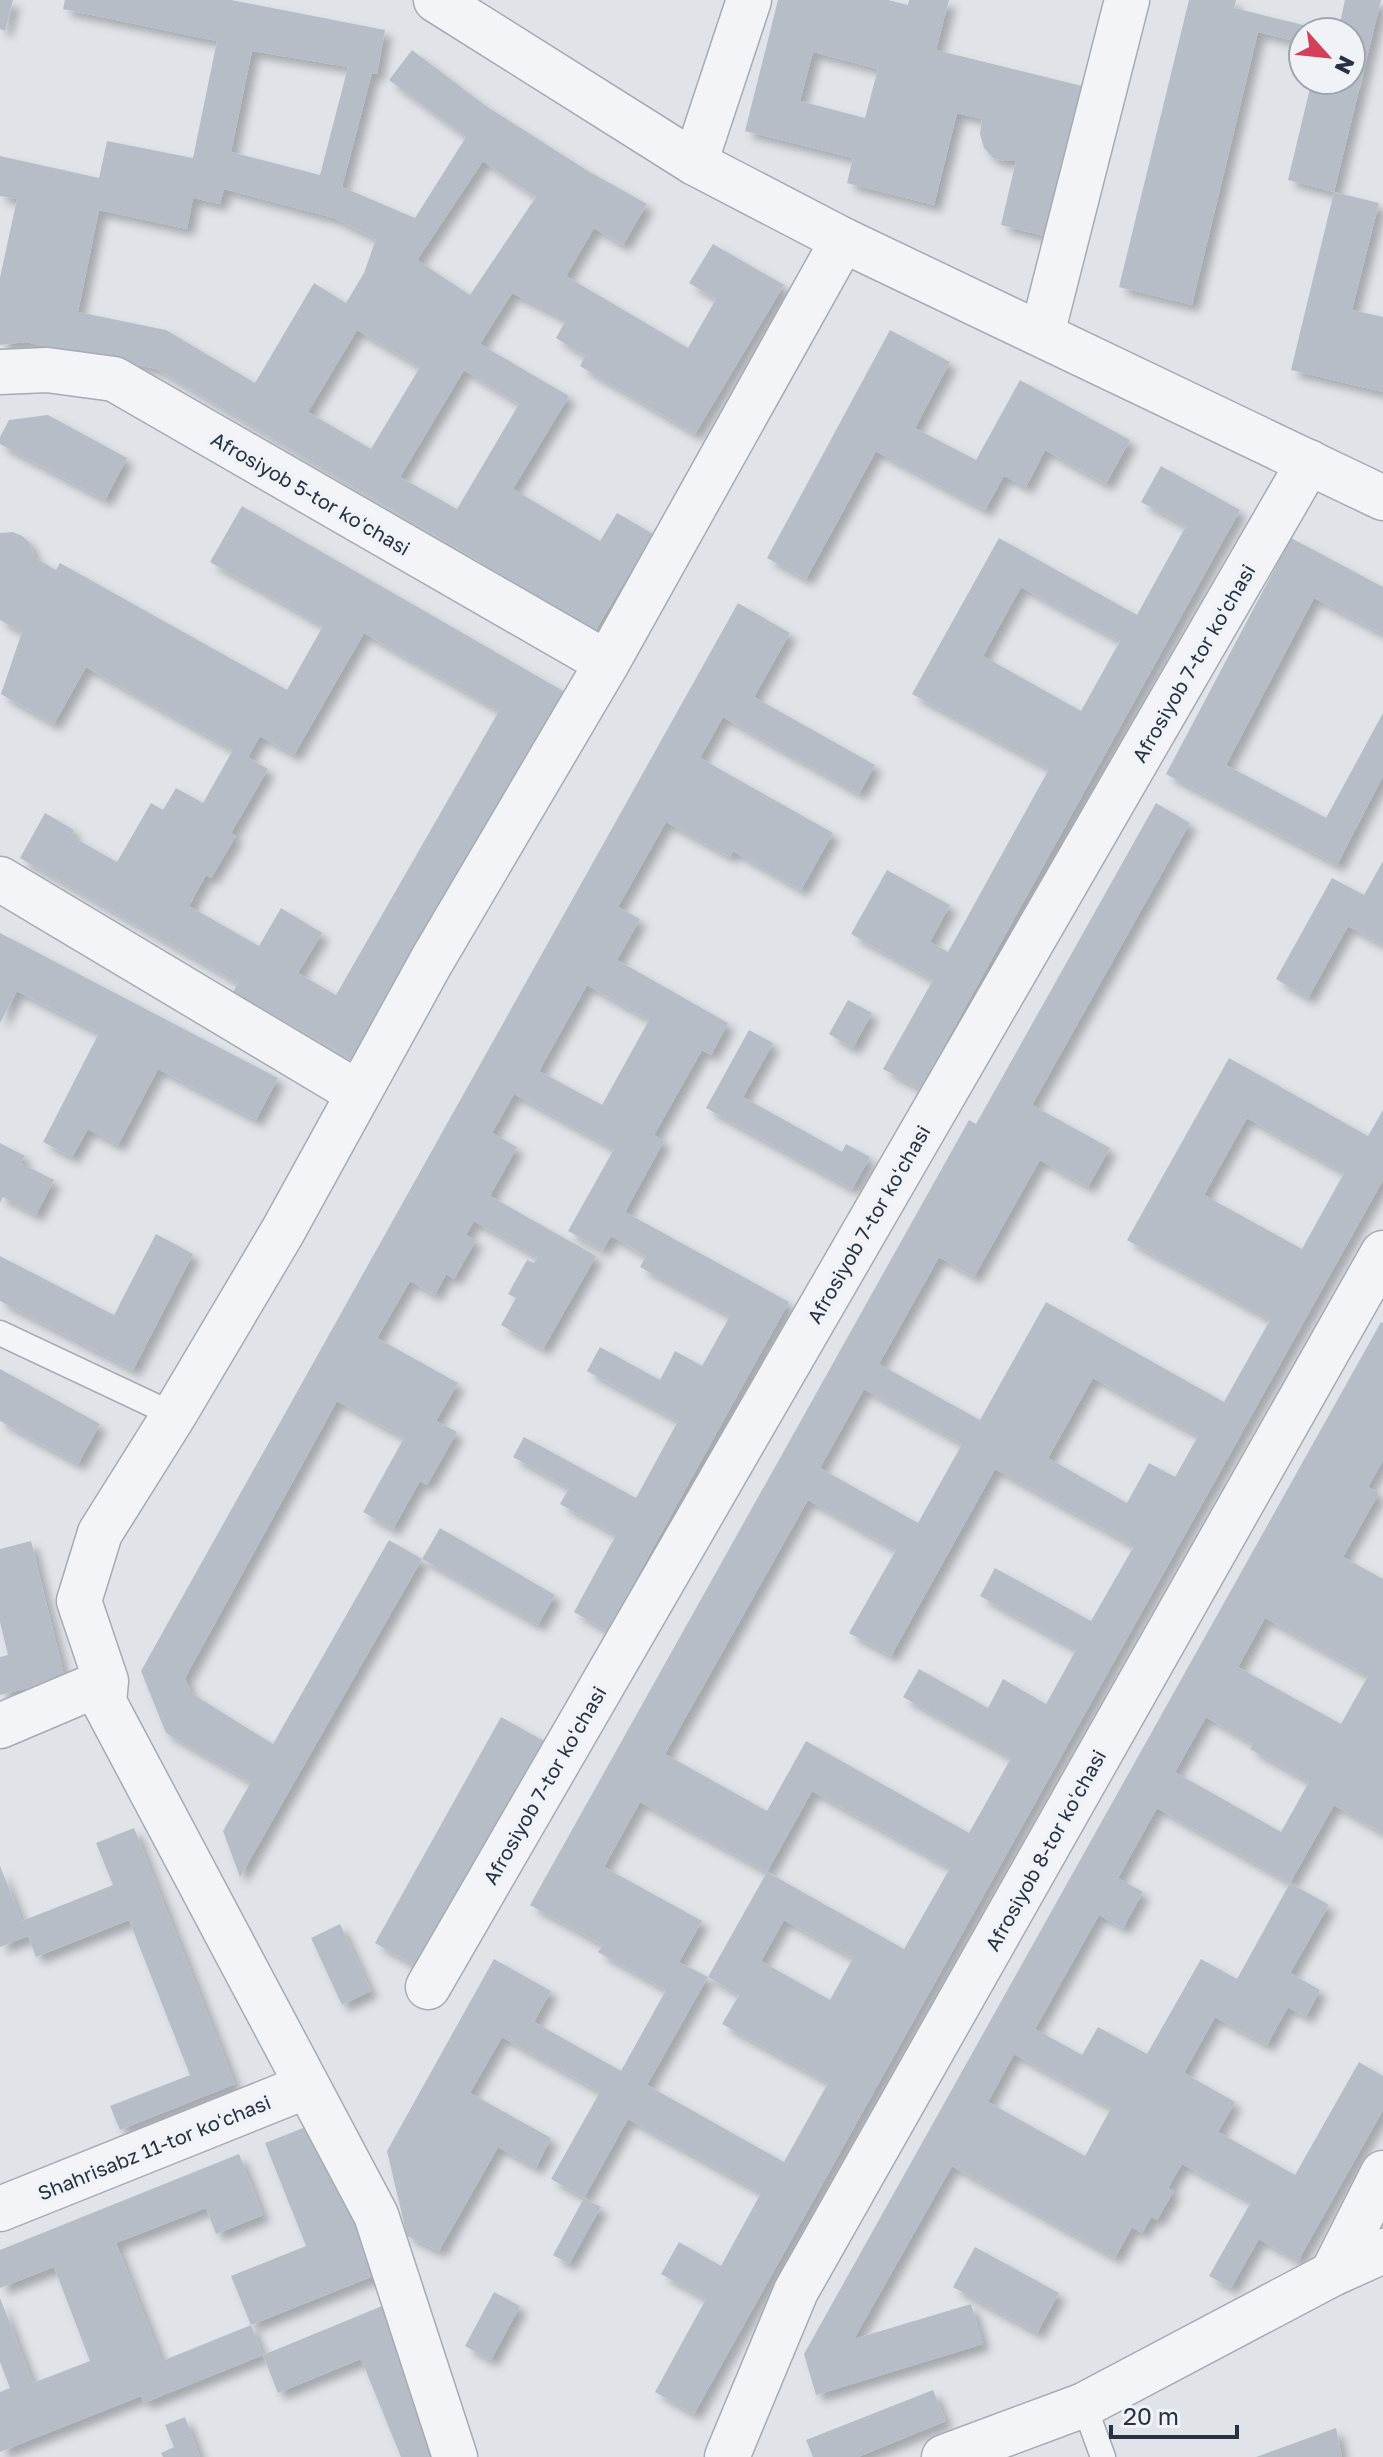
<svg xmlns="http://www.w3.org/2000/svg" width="1383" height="2457" viewBox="0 0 1383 2457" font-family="'Golos Text',sans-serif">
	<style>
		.building { fill: #b7bdc6; fill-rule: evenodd; filter: url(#shadow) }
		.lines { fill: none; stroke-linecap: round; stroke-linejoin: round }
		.service-casing { stroke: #a5abb3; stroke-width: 27 }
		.minor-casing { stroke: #a5abb3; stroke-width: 47 }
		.tertiary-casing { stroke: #a5abb3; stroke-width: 47 }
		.service { stroke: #f3f4f7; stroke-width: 24 }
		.minor { stroke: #f3f4f7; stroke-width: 44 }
		.tertiary { stroke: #f3f4f7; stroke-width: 44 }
		.labels { text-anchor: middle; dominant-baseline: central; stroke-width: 7; stroke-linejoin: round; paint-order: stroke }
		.street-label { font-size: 20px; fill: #283141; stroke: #eff3f7 }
	</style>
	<defs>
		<filter id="shadow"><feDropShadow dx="7" dy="7" stdDeviation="4" flood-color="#0004"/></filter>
	</defs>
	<rect width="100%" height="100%" fill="#e0e4e9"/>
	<path class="building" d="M0,0H13L5,31L0,29Z
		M65,0H231L385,30L377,74L372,73L342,187L415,218L466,137L389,80L412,50L486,106L588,171L647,204L623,245L594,228L566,276L688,348L716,299L689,283L713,244L784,285L695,434L580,366L585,356L556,338L566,320L512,293L480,344L569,396L513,489L600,541L617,513L653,534L595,631L157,369L25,342L0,345V278L17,199L0,196V156L99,178L107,141L193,158L217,41L63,9ZM252,51L348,67L320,175L231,152ZM483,161L536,197L470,295L417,260ZM224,189L334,218L376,239L364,273L346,303L314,283L255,383L166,330L78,312L99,210L187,229L193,198L220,204ZM357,330L420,367L371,449L308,412ZM464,370L519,404L457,509L400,477Z
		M778,0H888L908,5L909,0H949L936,50L1090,88L1052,238L1001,225L1016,161H1005L993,158L984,148L980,134L982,119L957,113L934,205L847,183L853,158L745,131ZM813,52L878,69L865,118L800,101Z
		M1189,0H1236L1234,8L1328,31L1303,32V43L1258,32L1192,305L1119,287Z
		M1345,0H1381L1334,192L1288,180L1312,80H1351V32H1338Z
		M1334,192L1379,203L1352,310L1383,317V392L1291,370Z
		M890,330L950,362L915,428L976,460L1020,380L1130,440L1106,484L1045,450L1026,487L1004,476L985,510L876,451L806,579L767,558Z
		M48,415L127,458L105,500L0,444V437L9,420Z
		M1161,466L1240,510L920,1089L883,1069L933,980L851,934L887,870L950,905L930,942L948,952L1049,769L912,694L999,538L1137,615L1186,526L1141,502ZM1021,587L1120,641L1081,711L983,656Z
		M242,506L565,692L353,1060L233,992L238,983L20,858L45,813L74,830L71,836L117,862L151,803L163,810L176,788L203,803L233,750L86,667L54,724L1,694L22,632L0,620V533L13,532L22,536L29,542L35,558L56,570L60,563L287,690L323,626L210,562ZM364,633L499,711L336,995L298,973L322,933L281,908L259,946L189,906L206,875L211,878L236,836L231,833L268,769L248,757L260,736L294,755Z
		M1291,538L1383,587V634L1314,598L1226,765L1326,818L1383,713V776L1337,865L1166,774Z
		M738,603L790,633L754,697L875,765L859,794L723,717L700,758L833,833L801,890L733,851L730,857L666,822L618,907L640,919L617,960L728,1023L711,1055L702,1050L654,1135L664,1141L625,1212L789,1302L607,1631L574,1612L616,1535L560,1504L569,1488L513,1457L524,1437L636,1498L678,1421L587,1371L600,1347L660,1380L675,1351L702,1366L730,1316L640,1267L646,1256L611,1236L603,1250L568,1231L614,1149L514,1094L492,1133L517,1147L490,1196L596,1256L543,1349L501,1325L516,1298L508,1294L527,1260L534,1263L537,1257L474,1221L466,1235L476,1240L454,1279L446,1274L435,1295L410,1281L377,1338L458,1383L436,1421L457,1432L427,1485L420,1481L393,1529L363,1512L404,1438L337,1401L185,1678L191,1693L273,1744L389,1540L422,1559L440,1528L555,1595L538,1625L422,1559L240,1877L223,1831L251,1782L166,1733L141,1671ZM587,985L649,1020L602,1105L539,1071Z
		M1156,803L1190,823L1032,1105L1110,1148L1088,1187L1040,1160L974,1277L939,1257L879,1364L980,1420L1046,1302L1224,1402L1270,1320L1127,1240L1229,1058L1368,1136L1383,1110V1180L694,2414L655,2392L706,2299L661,2274L679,2242L721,2266L761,2193L628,2119L584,2198L551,2179L600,2092L502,2037L470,2093L551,2138L536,2168L498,2147L439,2251L407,2236L387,2151L494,1959L551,1991L534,2022L621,2071L666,1990L598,1952L603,1945L530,1905L969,1120L976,1124ZM1247,1118L1344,1173L1302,1249L1204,1195ZM1093,1378L1198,1436L1175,1477L1149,1463L1127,1503L1048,1458ZM864,1389L962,1444L918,1523L820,1468ZM995,1469L1134,1546L1091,1621L995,1568L980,1596L1076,1650L1046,1704L1003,1679L988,1708L919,1669L903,1697L1011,1758L969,1833L806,1741L767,1811L665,1754L808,1500L896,1550L849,1633L891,1656ZM812,1791L950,1868L904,1949L767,1872ZM640,1802L767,1872L708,1977L679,1962L702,1921L604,1867ZM784,1920L853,1958L830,2000L761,1961ZM708,1977L739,1995L722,2024L828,2083L784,2162L647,2085Z
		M1383,861V945L1348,926L1308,998L1276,979L1332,878L1364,895Z
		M0,933L278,1078L256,1120L158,1069L118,1145L88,1129L72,1157L43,1142L99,1033L17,991L0,1023Z
		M848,1000L872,1013L853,1048L829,1034Z
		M749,1030L773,1043L743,1097L842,1152L846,1144L870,1157L852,1189L706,1108Z
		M0,1143L25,1156L20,1163L54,1180L36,1215L3,1197L0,1203Z
		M156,1234L193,1254L133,1370L0,1301V1256L114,1315Z
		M1381,1322L1383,1323V1460L1368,1487L1379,1493L1343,1557L1383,1579V1833L1334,1805L1290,1883L1157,1808L1118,1878L1143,1892L1123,1928L1099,1915L1035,2029L1082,2055L1098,2027L1147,2054L1201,1959L1237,1979L1290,1883L1329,1905L1290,1973L1320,1990L1306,2017L1288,2007L1267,2045L1215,2017L1184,2073L1235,2102L1218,2132L1295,2175L1359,2062L1383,2076V2110L1298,2261L1259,2239L1231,2288L1209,2276L1251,2202L1182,2164L1168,2188L1174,2191L1157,2220L1151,2217L1142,2233L1132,2227L1115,2258L952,2166L854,2339L971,2304L983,2344L816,2395L804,2354ZM1265,1618L1368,1676L1341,1724L1238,1667ZM1206,1717L1253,1744L1250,1749L1309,1782L1281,1832L1175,1772ZM1014,2054L1111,2108L1085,2156L988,2102Z
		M0,1369L100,1424L78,1464L0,1421Z
		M31,1541L65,1679L0,1695V1657L8,1655L0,1622V1549Z
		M501,1717L544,1741L418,1967L375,1943Z
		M134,1828L235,2084L120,2130L110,2106L190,2075L129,1920L36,1957L28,1936L0,1947V1866L22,1921L113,1885L96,1843Z
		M340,1924L371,1991L342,2005L311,1938Z
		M316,2123L376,2275L251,2325L231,2276L306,2246L265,2143Z
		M239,2154L263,2215L216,2234L206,2208L116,2243L162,2361L251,2325L263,2355L144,2403L141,2396L0,2452V2392L10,2388L0,2362V2298L33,2383L90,2361L54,2267L0,2288V2250Z
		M584,2198L601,2207L569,2264L553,2255Z
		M975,2247L1059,2293L1037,2333L953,2287Z
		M494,2292L520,2306L491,2360L465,2346Z
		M387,2304L448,2457H401L361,2359L278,2393L263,2355Z
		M933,2390L946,2421L858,2457H813L806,2440Z
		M185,2417L200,2457H163L161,2453L174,2447L165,2425Z
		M1336,2428L1342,2457H1256Z"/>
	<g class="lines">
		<defs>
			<path id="service" d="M0,1333L174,1415
				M1084,2405L1103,2457"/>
			<path id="minor" d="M695,163L749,0
				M1042,334L1127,0
				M0,372L47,370L114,379L607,663
				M0,879L358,1093
				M0,1726L106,1681
				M428,1987L1309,462
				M0,2209L307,2086
				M1332,2274L1383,2173
				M455,2457L376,2215L104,1702L106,1681L79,1601L100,1533L174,1415L283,1231L431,962L607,663L843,240
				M727,2457L796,2291L1383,1253"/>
			<path id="tertiary" d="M436,0L695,163L843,240L1383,498
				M944,2457L1084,2405L1332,2274L1383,2251"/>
		</defs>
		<use href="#service" class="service-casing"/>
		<use href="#minor" class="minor-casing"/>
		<use href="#tertiary" class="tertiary-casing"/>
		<use href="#service" class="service"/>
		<use href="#minor" class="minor"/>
		<use href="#tertiary" class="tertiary"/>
	</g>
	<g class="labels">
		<g class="street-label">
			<text transform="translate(311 493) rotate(30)">Afrosiyob 5-tor koʻchasi</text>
			<text transform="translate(1193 663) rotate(-60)">Afrosiyob 7-tor koʻchasi</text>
			<text transform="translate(868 1224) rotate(-60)">Afrosiyob 7-tor koʻchasi</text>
			<text transform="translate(544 1785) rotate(-60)">Afrosiyob 7-tor koʻchasi</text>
			<text transform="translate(1045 1850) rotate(-61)">Afrosiyob 8-tor koʻchasi</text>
			<text transform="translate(154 2147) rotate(-22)">Shahrisabz 11-tor koʻchasi</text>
		</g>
	</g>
	<g transform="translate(1327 56) rotate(117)"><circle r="38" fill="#eff3f7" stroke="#9fa5ae" stroke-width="2"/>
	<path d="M0-6L14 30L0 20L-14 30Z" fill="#d34058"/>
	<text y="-12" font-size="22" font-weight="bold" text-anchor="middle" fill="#283141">N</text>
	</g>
	<path d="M1111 2425v12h126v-12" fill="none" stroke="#283141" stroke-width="4"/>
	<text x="1123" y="2425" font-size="24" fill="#283141" stroke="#eff3f7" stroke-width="6" paint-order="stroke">20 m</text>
</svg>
